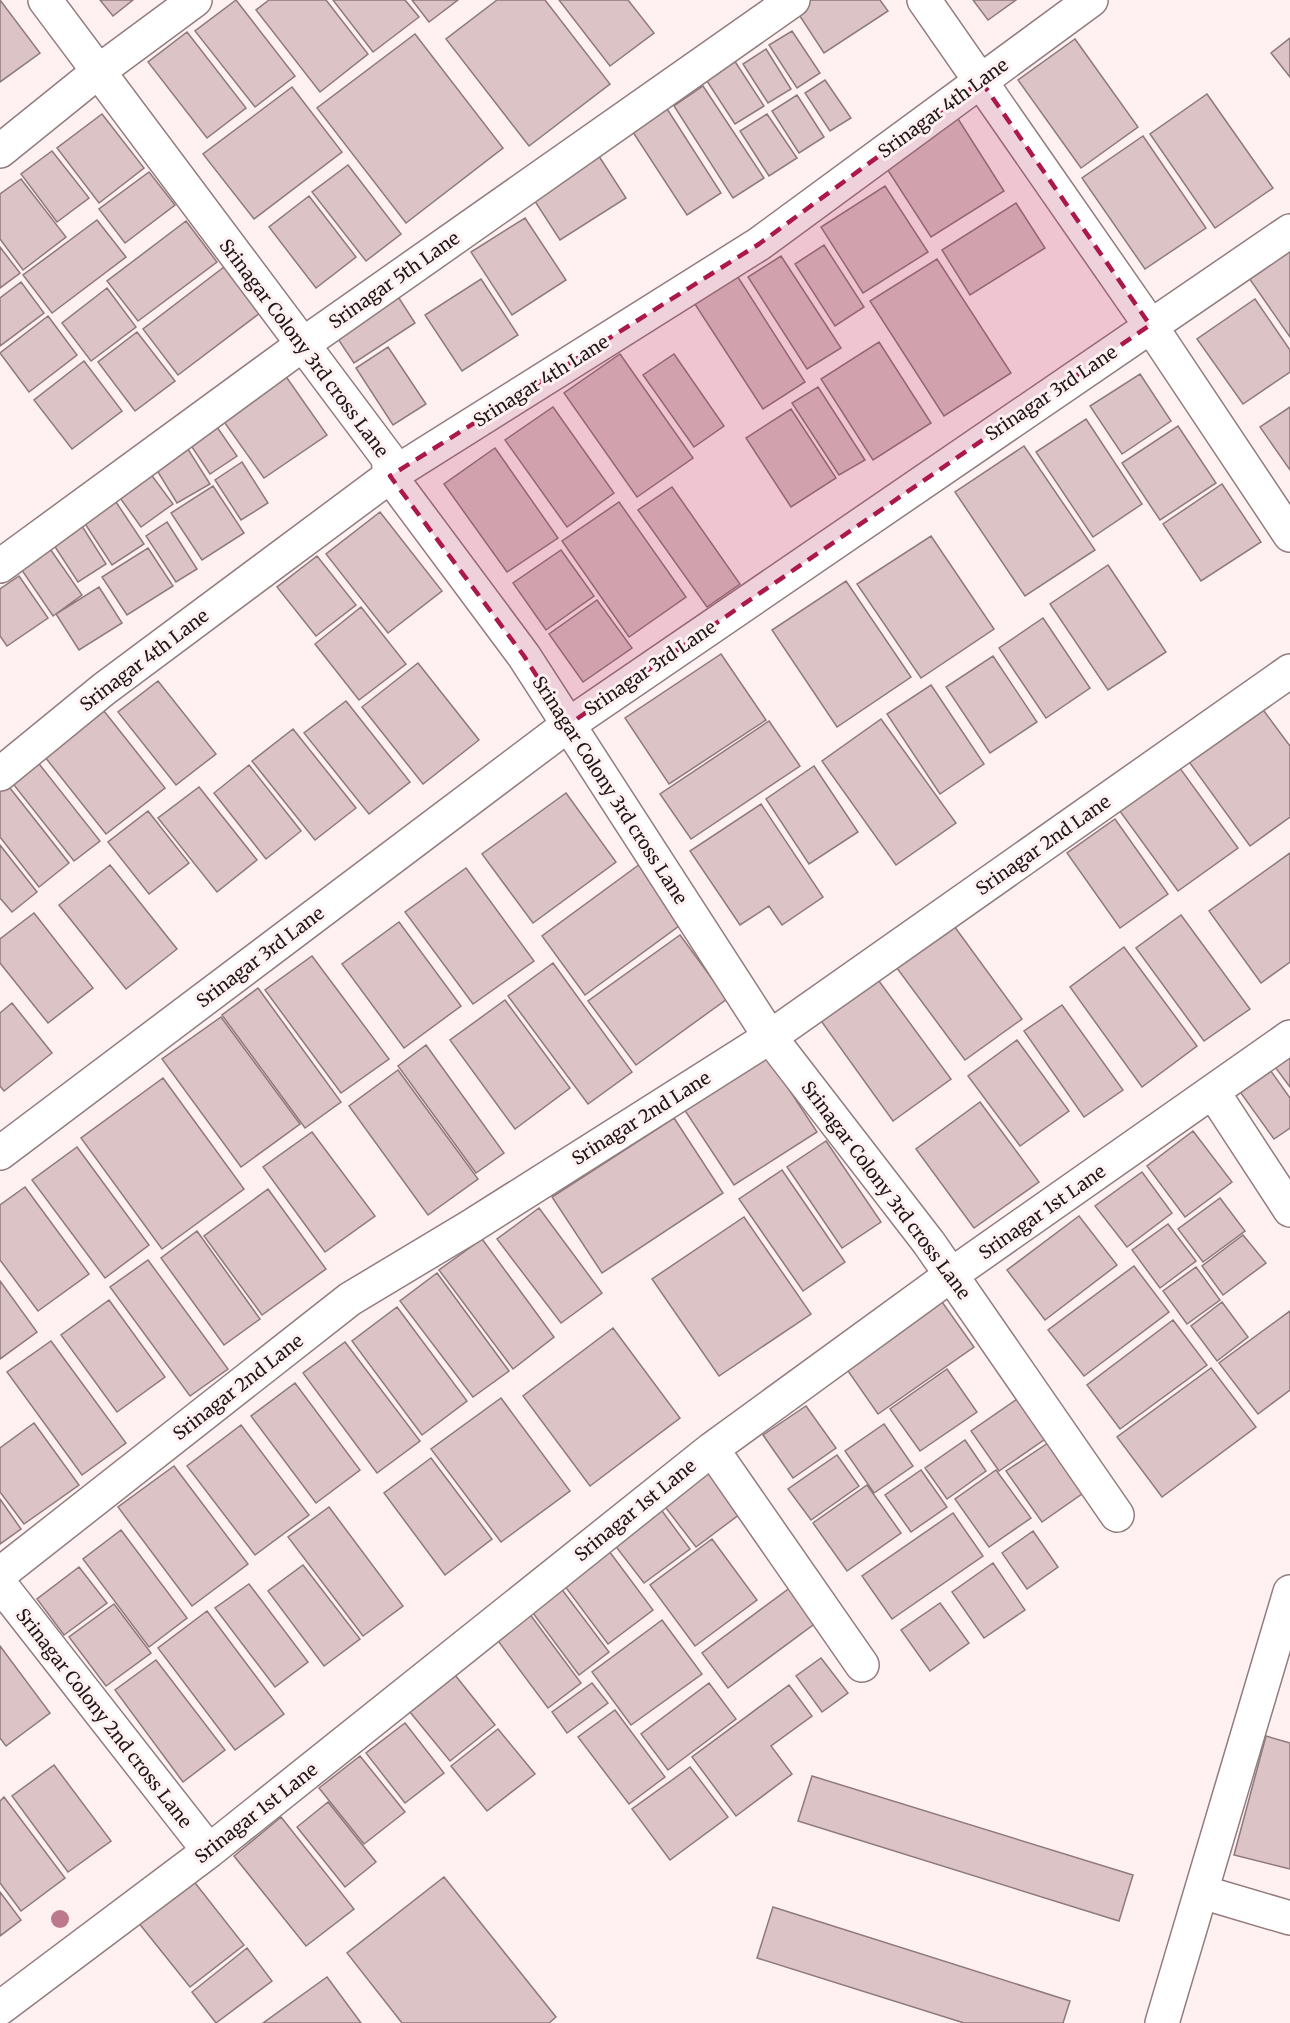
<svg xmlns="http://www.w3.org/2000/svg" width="1290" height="2023" viewBox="0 0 1290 2023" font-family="Merriweather,serif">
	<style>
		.building { fill: #dbc3c6; stroke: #8f797d; stroke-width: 1.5 }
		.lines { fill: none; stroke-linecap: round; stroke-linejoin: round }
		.minor-casing { stroke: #927c7f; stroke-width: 36 }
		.minor { stroke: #fff; stroke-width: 33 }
		.tree { fill: #bc798d }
		.marked { fill: #ab184b; fill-opacity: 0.2; stroke: #ab184b; stroke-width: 4.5; stroke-dasharray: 12 8; stroke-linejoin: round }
		.labels { text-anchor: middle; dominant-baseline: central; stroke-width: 6; stroke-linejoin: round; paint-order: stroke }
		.street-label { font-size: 18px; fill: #1e1617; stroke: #fff0f2 }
	</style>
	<rect width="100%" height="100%" fill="#fff0f2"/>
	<path class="building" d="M0,0L40,53L0,82Z
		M100,0H133L113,16Z
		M236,0L295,76L255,107L195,31Z
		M269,0H326L368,54L320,92L256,10Z
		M333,0H405L419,17L373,52Z
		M412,0H458L429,22Z
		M497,0H545L610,84L529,146L446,39Z
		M559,0H628L654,33L610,66Z
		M805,0H880L888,11L824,53L794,7Z
		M973,0H1016L988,20Z
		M792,31L820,73L797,88L769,45Z
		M187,32L246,108L207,138L148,62Z
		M415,34L503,148L406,223L317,108Z
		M1290,38V77L1271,53Z
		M1075,39L1138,127L1081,168L1018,80Z
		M766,49L791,89L768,103L743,64Z
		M734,60L764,106L735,124L705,78Z
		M825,80L851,118L830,131L805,93Z
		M703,86L764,178L733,198L674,106Z
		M292,87L342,152L254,219L203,154Z
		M1207,94L1273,188L1215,228L1150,134Z
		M797,95L824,137L799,153L772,111Z
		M662,101L721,193L687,215L627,123Z
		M953,111L1004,191L931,237L880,158Z
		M102,114L144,168L99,203L57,148Z
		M767,114L797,158L769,176L740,131Z
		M1143,136L1206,228L1145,269L1082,178Z
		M593,147L626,198L560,240L527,189Z
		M52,151L89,198L57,222L21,174Z
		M348,165L401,234L366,261L312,192Z
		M149,172L175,205L125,243L99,209Z
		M21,179L66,237L23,270L0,239V194Z
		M885,186L928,252L863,293L821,227Z
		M309,196L356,257L316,288L269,227Z
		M1016,203L1045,248L970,295L942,250Z
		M525,218L566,280L512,315L471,252Z
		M97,220L126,257L52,313L23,275Z
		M186,221L217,262L138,321L107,281Z
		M824,245L864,307L835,326L795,264Z
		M0,247L20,273L0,288Z
		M1290,250V337L1249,278Z
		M781,256L841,348L807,369L748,277Z
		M937,259L1011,373L944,416L870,301Z
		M224,267L260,313L178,375L143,329Z
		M734,271L805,382L763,409L691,298Z
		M481,279L518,335L462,371L425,315Z
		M388,281L415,323L354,363L326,321Z
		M21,282L44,313L0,346V298Z
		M107,288L136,327L91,361L62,323Z
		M1255,299L1290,350V372L1243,404L1197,339Z
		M48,316L77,355L29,392L0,353Z
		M137,332L175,381L135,411L98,362Z
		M879,342L931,423L873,460L821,379Z
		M388,347L426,404L393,425L356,368Z
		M620,354L693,458L637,497L564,393Z
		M674,354L724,426L694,447L643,375Z
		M84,361L122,411L72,449L34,400Z
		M280,368L327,435L264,478L217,412Z
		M1140,374L1171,421L1122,454L1090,406Z
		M818,387L865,460L839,475L792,403Z
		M553,407L614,493L567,527L505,440Z
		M1290,407V470L1260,427Z
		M791,409L836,478L791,507L746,438Z
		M208,414L237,456L210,474L182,432Z
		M1086,419L1142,504L1093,537L1036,452Z
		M1178,426L1216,483L1160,520L1122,463Z
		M179,435L210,484L177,503L147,454Z
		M1024,446L1095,550L1025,596L955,492Z
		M495,448L558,538L507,572L444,484Z
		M141,461L173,504L141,527L110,484Z
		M242,462L268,503L241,520L215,480Z
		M1222,484L1261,542L1201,581L1163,524Z
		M213,486L244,533L202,560L171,513Z
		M672,487L740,584L707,607L638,510Z
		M110,493L144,544L112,565L78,513Z
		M619,502L686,597L629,637L562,541Z
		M380,512L442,591L388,633L326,554Z
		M75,515L106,564L78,582L46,533Z
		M167,522L197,569L176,582L146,536Z
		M931,536L994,629L921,678L857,584Z
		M46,543L82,595L53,616L17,563Z
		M148,548L173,586L127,615L102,577Z
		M561,550L594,596L546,630L513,583Z
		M317,556L356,605L316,636L277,587Z
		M1108,565L1166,652L1108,690L1050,604Z
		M19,576L48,618L7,646L0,636V589Z
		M846,581L911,677L837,727L772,630Z
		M99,587L122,623L79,650L56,614Z
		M597,600L632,648L583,682L549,634Z
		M361,607L406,664L359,700L315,644Z
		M1043,618L1090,688L1046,718L999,648Z
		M721,654L766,720L669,784L625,718Z
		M993,656L1037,722L990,753L946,687Z
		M418,663L479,740L423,784L362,707Z
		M158,681L216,754L176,785L118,712Z
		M931,685L984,764L940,794L887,714Z
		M1255,699L1290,746V817L1250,846L1182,752Z
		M346,701L410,782L369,814L304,733Z
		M100,706L165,788L106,834L41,752Z
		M881,719L956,823L896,865L822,761Z
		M769,721L800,766L691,839L660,794Z
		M293,729L356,808L315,840L252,761Z
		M36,760L100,841L74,861L10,780Z
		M1174,760L1238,848L1178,891L1114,803Z
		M249,765L301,831L266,859L214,793Z
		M814,766L858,832L809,864L766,799Z
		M6,783L69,863L39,887L0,837V787Z
		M199,787L257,860L217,892L158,818Z
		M566,793L616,862L533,923L482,854Z
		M761,804L823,897L782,925L769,906L740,925L690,851Z
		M148,811L189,863L149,894L108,842Z
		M1115,819L1168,894L1120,928L1067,853Z
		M0,845L37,892L12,912L0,898Z
		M1290,853V962L1261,983L1209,911Z
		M640,864L683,923L585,995L542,936Z
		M110,865L177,949L126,989L59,905Z
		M466,868L534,961L473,1004L405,912Z
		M34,913L93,988L48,1023L0,963V939Z
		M946,915L1022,1019L965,1060L888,956Z
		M1181,915L1250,1009L1204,1041L1136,948Z
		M399,922L461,1006L404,1048L342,964Z
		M680,935L727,999L636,1065L588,1001Z
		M1124,947L1197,1046L1142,1087L1070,987Z
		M312,956L389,1059L341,1093L265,990Z
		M553,963L632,1072L588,1104L508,996Z
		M876,977L951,1079L893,1121L819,1018Z
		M258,988L341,1102L305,1128L222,1015Z
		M505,1000L570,1088L515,1129L450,1040Z
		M12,1003L52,1053L4,1091L0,1086V1013Z
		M1062,1005L1123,1090L1084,1117L1024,1031Z
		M221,1017L300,1124L241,1167L162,1059Z
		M1017,1040L1069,1111L1020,1146L968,1076Z
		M426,1045L504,1153L476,1173L398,1066Z
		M1290,1050V1087L1272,1063Z
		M767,1056L817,1132L734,1185L684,1109Z
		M1268,1067L1290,1098V1128L1274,1139L1238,1089Z
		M398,1070L478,1179L428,1215L349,1106Z
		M163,1078L244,1189L162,1249L81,1138Z
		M980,1102L1039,1182L974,1228L916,1149Z
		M674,1118L723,1193L602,1273L552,1197Z
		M1193,1131L1232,1182L1185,1217L1147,1166Z
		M312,1132L375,1216L325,1252L263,1167Z
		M826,1141L881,1222L842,1248L787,1167Z
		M77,1147L149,1245L105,1278L32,1180Z
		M782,1170L845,1262L803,1291L739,1199Z
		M1142,1172L1172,1213L1127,1247L1095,1206Z
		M25,1187L89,1274L38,1311L0,1260V1205Z
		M268,1189L326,1269L262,1315L204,1236Z
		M1220,1198L1245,1231L1203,1262L1178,1229Z
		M539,1208L602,1293L561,1323L497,1239Z
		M1079,1216L1117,1265L1045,1320L1007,1270Z
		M744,1217L811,1314L719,1376L652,1279Z
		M1168,1224L1196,1261L1160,1288L1132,1250Z
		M197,1231L260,1319L224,1345L161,1258Z
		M1243,1235L1266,1263L1223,1295L1202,1266Z
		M482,1239L554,1337L513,1369L439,1270Z
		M148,1260L228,1369L190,1396L110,1287Z
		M1134,1266L1169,1312L1084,1376L1048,1330Z
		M1196,1267L1220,1300L1187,1324L1163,1291Z
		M437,1273L509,1371L473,1397L400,1301Z
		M0,1281L37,1332L0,1359Z
		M935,1292L974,1347L878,1414L839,1358Z
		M109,1300L165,1377L117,1412L61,1335Z
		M1222,1302L1248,1337L1217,1361L1191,1326Z
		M397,1307L467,1401L422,1435L352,1341Z
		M1290,1311V1390L1258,1414L1219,1363Z
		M1173,1320L1207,1365L1120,1429L1087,1385Z
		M613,1328L680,1418L590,1486L523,1396Z
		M51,1341L126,1443L82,1475L7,1372Z
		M345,1342L420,1441L377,1473L303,1373Z
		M1211,1368L1256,1427L1162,1497L1117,1437Z
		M947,1369L977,1412L920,1451L890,1409Z
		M295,1383L360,1470L316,1503L251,1416Z
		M1023,1395L1051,1435L999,1471L971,1431Z
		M501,1398L570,1491L501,1542L431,1449Z
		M806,1406L836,1448L793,1478L763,1435Z
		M34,1423L79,1485L24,1524L0,1492V1448Z
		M884,1424L913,1466L874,1493L845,1451Z
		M241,1425L309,1515L255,1555L187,1466Z
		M1054,1439L1089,1489L1042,1522L1006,1471Z
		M965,1440L986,1471L947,1499L925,1468Z
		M837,1455L859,1486L811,1520L788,1489Z
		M431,1458L492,1539L445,1575L384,1493Z
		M701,1462L740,1514L696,1547L656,1495Z
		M174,1466L248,1564L192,1606L118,1507Z
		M921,1470L947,1507L911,1532L885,1495Z
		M996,1470L1031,1518L989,1547L955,1499Z
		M867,1485L901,1533L847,1571L813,1523Z
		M0,1499L21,1529L0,1544Z
		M657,1504L690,1549L644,1583L610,1539Z
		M329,1507L403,1606L363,1636L288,1537Z
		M953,1513L983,1556L892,1619L862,1576Z
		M121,1530L187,1618L149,1647L83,1559Z
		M1033,1531L1058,1567L1027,1589L1002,1553Z
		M712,1539L757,1600L695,1646L650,1585Z
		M606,1547L653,1610L608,1644L561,1581Z
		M993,1563L1025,1610L984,1638L952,1592Z
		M303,1565L360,1639L324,1666L268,1591Z
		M79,1567L107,1603L64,1635L37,1599Z
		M557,1583L609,1652L579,1675L527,1605Z
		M249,1584L308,1662L275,1687L215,1608Z
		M791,1587L817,1622L728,1688L702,1653Z
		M940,1603L969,1643L930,1671L901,1630Z
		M114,1604L151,1653L106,1686L69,1637Z
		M523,1605L581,1683L548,1708L490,1630Z
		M207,1611L284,1714L235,1750L158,1648Z
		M662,1620L702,1674L631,1725L592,1672Z
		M0,1646L50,1713L6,1746L0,1738Z
		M821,1658L848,1693L822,1712L796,1676Z
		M156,1660L225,1750L183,1782L115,1690Z
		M447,1665L495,1725L450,1761L401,1701Z
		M592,1683L608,1703L567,1733L552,1712Z
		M709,1683L736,1719L668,1770L641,1734Z
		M789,1685L812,1716L771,1746L792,1774L736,1816L692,1757Z
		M615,1710L665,1777L629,1804L578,1737Z
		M405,1723L444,1773L405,1803L366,1753Z
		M498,1729L535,1774L487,1811L451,1766Z
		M1266,1736L1290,1743V1869L1234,1855Z
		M360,1756L405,1812L364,1844L319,1788Z
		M54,1765L111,1841L68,1872L12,1796Z
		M690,1767L728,1817L670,1860L632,1809Z
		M812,1776L1133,1875L1119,1921L798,1821Z
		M4,1797L65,1878L21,1911L0,1883V1801Z
		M328,1802L376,1862L345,1887L297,1827Z
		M281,1817L354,1909L306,1946L234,1856Z
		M444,1877L556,2017L549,2023H402L347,1953Z
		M192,1879L244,1945L190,1987L138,1922Z
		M0,1892L21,1920L0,1936Z
		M773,1907L1070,2001L1063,2023H964L757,1958Z
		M247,1948L272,1981L216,2023L192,1992Z
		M327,1977L361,2023H263Z"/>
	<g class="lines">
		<defs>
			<path id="minor" d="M45,0L388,458L390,476L524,656L770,1037L929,1243L1117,1515
				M924,0L1150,325L1290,535
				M0,151L99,71L195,0
				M0,566L302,345L793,0
				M0,774L104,689L390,476L759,244L1091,0
				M1213,1092L1290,1210
				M0,1153L568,725L1290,231
				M712,1449L862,1665
				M0,1574L350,1299L470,1227L770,1037L1290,671
				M0,1584L209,1851
				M1202,1892L1290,1918
				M0,2008L209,1851L712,1449L951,1275L1290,1037
				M1162,2023L1290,1592"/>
		</defs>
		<use href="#minor" class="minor-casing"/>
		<use href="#minor" class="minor"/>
	</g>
	<circle class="tree" cx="60" cy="1919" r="9"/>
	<path class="marked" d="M981,81L1150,325L568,725L524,656L390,476L759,244Z"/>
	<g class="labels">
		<g class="street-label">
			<text transform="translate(943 108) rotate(-36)">Srinagar 4th Lane</text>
			<text transform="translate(394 280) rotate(-35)">Srinagar 5th Lane</text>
			<text transform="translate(304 348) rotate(53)">Srinagar Colony 3rd cross Lane</text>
			<text transform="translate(541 381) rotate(-32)">Srinagar 4th Lane</text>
			<text transform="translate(1051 393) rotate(-34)">Srinagar 3rd Lane</text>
			<text transform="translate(144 660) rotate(-37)">Srinagar 4th Lane</text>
			<text transform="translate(650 668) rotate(-34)">Srinagar 3rd Lane</text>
			<text transform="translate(610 790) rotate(57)">Srinagar Colony 3rd cross Lane</text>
			<text transform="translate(1043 845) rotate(-35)">Srinagar 2nd Lane</text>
			<text transform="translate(260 957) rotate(-37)">Srinagar 3rd Lane</text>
			<text transform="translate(641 1118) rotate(-32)">Srinagar 2nd Lane</text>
			<text transform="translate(886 1190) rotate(53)">Srinagar Colony 3rd cross Lane</text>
			<text transform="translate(1042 1212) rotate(-35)">Srinagar 1st Lane</text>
			<text transform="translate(238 1387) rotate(-38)">Srinagar 2nd Lane</text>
			<text transform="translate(635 1510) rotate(-39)">Srinagar 1st Lane</text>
			<text transform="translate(104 1718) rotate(52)">Srinagar Colony 2nd cross Lane</text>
			<text transform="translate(256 1813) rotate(-38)">Srinagar 1st Lane</text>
		</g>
	</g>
</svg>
